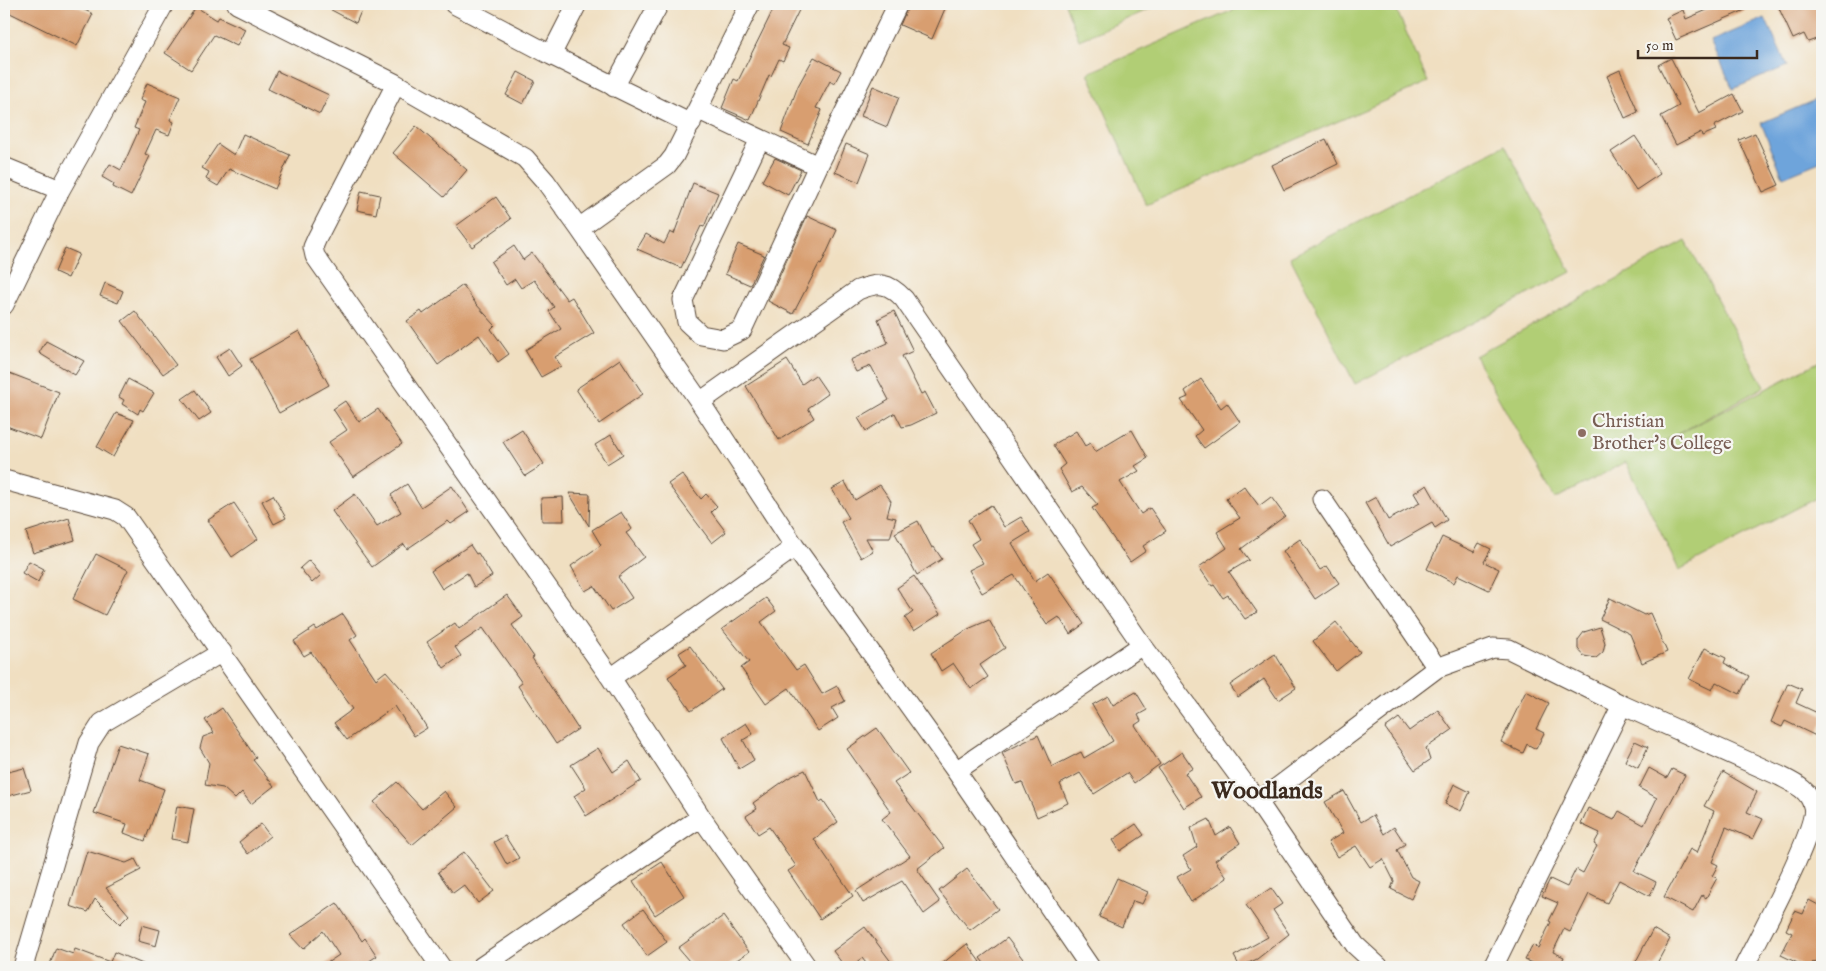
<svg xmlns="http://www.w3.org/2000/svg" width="1826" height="971" viewBox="0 0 1826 971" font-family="'IM FELL English',serif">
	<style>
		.green { fill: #b1ce75; stroke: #767c4a }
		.water { fill: #6ea4db; stroke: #54677c }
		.building { fill: #d89e6f }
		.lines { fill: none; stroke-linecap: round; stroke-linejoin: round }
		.minor-casing { stroke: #564536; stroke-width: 21 }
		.minor { stroke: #fff; stroke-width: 19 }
		.education-dot { fill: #8d6e63; stroke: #f6f6f2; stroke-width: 2 }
		.labels { text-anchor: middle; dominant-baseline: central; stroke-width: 4.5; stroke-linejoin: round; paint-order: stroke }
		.education-label { font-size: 19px; fill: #785e54; stroke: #f6f6f2; text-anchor: start }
		.district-label { font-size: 24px; font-weight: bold; fill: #3b2a1e; stroke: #f6f6f2 }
	</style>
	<rect width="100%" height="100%" fill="#f6f6f2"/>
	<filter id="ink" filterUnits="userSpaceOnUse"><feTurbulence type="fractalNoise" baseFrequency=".02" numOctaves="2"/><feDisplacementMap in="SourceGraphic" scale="10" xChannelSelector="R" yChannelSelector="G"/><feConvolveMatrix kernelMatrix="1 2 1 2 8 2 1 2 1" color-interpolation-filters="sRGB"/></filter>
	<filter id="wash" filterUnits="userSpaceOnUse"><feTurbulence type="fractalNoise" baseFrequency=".0096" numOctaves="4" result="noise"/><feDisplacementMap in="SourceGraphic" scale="20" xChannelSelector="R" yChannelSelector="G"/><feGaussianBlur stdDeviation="1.12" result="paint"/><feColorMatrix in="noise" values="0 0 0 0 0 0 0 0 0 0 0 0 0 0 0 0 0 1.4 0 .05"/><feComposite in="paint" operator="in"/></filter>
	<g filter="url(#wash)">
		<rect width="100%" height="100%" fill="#f0dfc1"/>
		<path class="green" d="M1065,4H1161L1079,40Z
			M1247,4H1394L1428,82L1146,205L1088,73Z
			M1505,145L1571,272L1355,384L1290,257Z
			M1686,241L1764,387L1659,444L1822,360V495L1679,570L1626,462L1555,499L1475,356Z"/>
		<path class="water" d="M1765,18L1787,66L1733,89L1711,41Z
			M1822,97V161L1783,177L1761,123Z"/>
		<g id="blocks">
			<path class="building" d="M4,4H72L93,14L77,46L4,10Z
				M320,4H364L356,23Z
				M776,4H802L782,45L789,48L783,61L779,59L771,76L769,75L750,120L722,108L734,79L738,81Z
				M909,4H947L932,39L900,25Z
				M1721,4H1759L1676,40L1666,18L1683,10L1686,19Z
				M1777,4H1822V37L1808,42L1804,34L1793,39Z
				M196,7L217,20L219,17L245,29L237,46L214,35L191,70L165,53Z
				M814,57L841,71L834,84L830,81L816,108L822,110L808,144L781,132L798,86Z
				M1671,58L1699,113L1734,94L1743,111L1714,126L1716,130L1702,136L1701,132L1676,145L1661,116L1679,106L1658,65Z
				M1620,70L1638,112L1625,118L1607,76Z
				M277,71L329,95L320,114L268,89Z
				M518,72L535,81L523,104L506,95Z
				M147,83L180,97L170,120L174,122L169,135L156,130L145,154L150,156L131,196L113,187L114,184L102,177L110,164L121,170L139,130L134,128L145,102L140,100Z
				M873,86L899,97L887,127L861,116Z
				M416,126L467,170L444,197L393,153Z
				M1755,133L1779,185L1763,192L1739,140Z
				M243,134L290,155L275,189L229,169L218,186L206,179L209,172L202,168L218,144L234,155Z
				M1635,136L1660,174L1636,190L1611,152Z
				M1326,139L1338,164L1284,190L1272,165Z
				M846,144L870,154L859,182L835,172Z
				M775,158L801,170L788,195L762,181Z
				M693,183L718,193L704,227L701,226L681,268L637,249L646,234L664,244L670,232L674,234Z
				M361,191L380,195L376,214L357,210Z
				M496,197L511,219L472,247L456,226Z
				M807,216L837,230L821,265L819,264L793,314L768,301Z
				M738,244L764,255L750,285L725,274Z
				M514,246L523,260L532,253L567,300L572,297L594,333L555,357L561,366L541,377L525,350L561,329L549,311L554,307L534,280L521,288L515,279L506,285L491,262Z
				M65,248L79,254L68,278L55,272Z
				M105,283L123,291L118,303L100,296Z
				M463,285L476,304L495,325L491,329L509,354L498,362L479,335L438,365L407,321L421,311L423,314Z
				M135,311L176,365L163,374L122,321Z
				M894,311L913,351L902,356L921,394L925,392L936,413L911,425L902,427L895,413L866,431L858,418L889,400L871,366L856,372L850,360L888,343L878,319Z
				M299,331L329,385L279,413L250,359Z
				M46,341L84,361L75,375L39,353Z
				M230,348L242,366L228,376L216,357Z
				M620,359L643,394L599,424L576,389Z
				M787,360L802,384L815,375L828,394L808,408L814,418L779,440L746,386Z
				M4,371L59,392L41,439L4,425Z
				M128,379L154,393L143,411L140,409L138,414L122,404L124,400L119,397Z
				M1201,379L1221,408L1227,403L1240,422L1204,448L1195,436L1202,430L1181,400L1188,397L1185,391Z
				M195,390L211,413L199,421L182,399Z
				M345,401L359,422L378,409L402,444L353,477L329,442L347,430L333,409Z
				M116,413L134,420L113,457L97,447Z
				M522,430L544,464L525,476L503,442Z
				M1132,430L1148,458L1135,466L1139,471L1120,482L1141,514L1150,508L1166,531L1143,546L1146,551L1130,562L1092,508L1098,505L1082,487L1072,492L1059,469L1065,464L1053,445L1076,431L1085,446L1090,443L1095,452Z
				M611,435L623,454L607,464L595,445Z
				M682,474L701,499L706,494L717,506L711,512L726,532L712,543L668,484Z
				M845,482L855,500L880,485L891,501L887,516L896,518L890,538H866L873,551L861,558L841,522L849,518L832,489Z
				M407,484L421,507L452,486L469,512L451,524L448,521L407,549L404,544L372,567L332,511L355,494L377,526L401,512L391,495Z
				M1427,485L1447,520L1435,528L1432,523L1390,547L1365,503L1376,497L1388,520L1420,503L1414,493Z
				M1244,486L1259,506L1271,497L1285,516L1241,549L1249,560L1229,572L1257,612L1245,619L1228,595L1223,598L1214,585L1212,586L1199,567L1227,548L1217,532L1240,518L1226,499Z
				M569,493L590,494L589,526Z
				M273,495L286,518L274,524L262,501Z
				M563,497L564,521H542L541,498Z
				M234,503L258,539L232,557L208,520Z
				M991,505L1004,527L1021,517L1030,532L1012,543L1035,581L1048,572L1084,624L1070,634L1059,617L1047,625L1014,575L982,593L969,570L983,563L971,544L979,539L968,520Z
				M621,512L632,529L626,533L644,557L618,577L632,598L611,611L594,586L585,591L571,566L601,545L592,530Z
				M69,518L75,540L33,553L26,532Z
				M918,521L932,548L934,547L942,559L917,575L895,533Z
				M1442,537L1474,552L1479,543L1491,549L1484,562L1499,569L1489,590L1458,575L1454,583L1427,569Z
				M1300,539L1320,570L1327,566L1339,583L1315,599L1283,551Z
				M470,545L476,554L478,553L492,576L474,587L467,573L442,589L431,571Z
				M96,554L128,570L105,615L73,599Z
				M309,560L321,575L312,583L300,568Z
				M29,561L44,569L38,582L22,573Z
				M914,576L940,614L914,631L905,618L913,612L897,588Z
				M507,595L523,617L512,625L534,657L532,658L578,729L556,744L518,686L522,683L483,628L455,647L461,656L444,668L427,642L455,623L459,629Z
				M766,598L776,611L761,622L796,670L804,665L822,694L837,686L845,701L832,708L838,718L818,731L789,688L766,704L741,668L749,662L722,629Z
				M1610,598L1644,615L1650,613L1667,652L1642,663L1630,634L1600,619Z
				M343,614L357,635L350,640L376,679L386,671L406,694L427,728L414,736L395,706L347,740L334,723L353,709L311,652L304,656L294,641L315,627L317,630Z
				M989,620L1005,648L980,665L988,677L971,689L953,663L941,671L931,653L968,629Z
				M1336,622L1360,652L1336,671L1313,641Z
				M1600,627L1605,643L1603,652L1596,658L1584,656L1578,649V640L1584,632Z
				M690,646L722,689L691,711L668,677L686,665L679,653Z
				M1705,648L1726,658L1724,663L1749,676L1740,694L1716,682L1712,690L1689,679Z
				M1275,654L1296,688L1278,700L1264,679L1238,697L1230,685Z
				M1788,683L1802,689L1796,703L1822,715V723L1816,736L1785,721L1782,727L1771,722Z
				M1526,691L1549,703L1536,729L1544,733L1536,749L1527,744L1523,753L1501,742Z
				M1136,692L1147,710L1138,715L1141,721L1135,725L1160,764L1134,783L1127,773L1094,794L1080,773L1060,784L1068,803L1037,817L1022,782L1016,784L1002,753L1038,735L1052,767L1081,752L1084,758L1113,741L1092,705L1108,696L1113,705Z
				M222,708L256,758L253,760L274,786L251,804L242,792L235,799L223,788L205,785L209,763L200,748L203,737L214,733L205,720Z
				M1438,710L1452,730L1426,748L1430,760L1415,770L1385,728L1399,718L1409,731Z
				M746,723L753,734L743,740L754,760L739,769L723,738Z
				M877,728L909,773L894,783L944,848L917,869L940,902L924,914L902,881L863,903L856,891L910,856L882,819L891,812L847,749Z
				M1635,741L1648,747L1638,768L1625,761Z
				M118,744L149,754L140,780L164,789L145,841L124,833L127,824L94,813Z
				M598,748L613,772L629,761L641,781L586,816L574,796L586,788L571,765Z
				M1182,752L1193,768L1185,773L1201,797L1184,808L1158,768Z
				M24,768L31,790L4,797V773Z
				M1649,768L1667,778L1672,769L1685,775L1634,871L1656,882L1650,896L1619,880L1607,903L1589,894L1570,932L1564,929L1553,952L1564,957L1559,967H1530L1532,963L1525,960L1533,945L1538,948L1551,922L1549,921L1558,903L1542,896L1550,879L1567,887L1576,869L1583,873L1597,846L1594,844L1600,833L1581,824L1588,808L1614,820L1619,811L1644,825L1657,798L1639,788Z
				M805,770L820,802L823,800L838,822L814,839L853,896L820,919L788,871L796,866L769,827L758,834L746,816L757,809L753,803L788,778Z
				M1723,772L1757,792L1747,812L1763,819L1753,839L1726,827L1712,862L1718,865L1712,876L1717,878L1706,898L1702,895L1693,912L1664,897L1690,849L1697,853L1714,811L1704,806Z
				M397,782L422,809L444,791L457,807L412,845L374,802Z
				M1454,784L1470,792L1461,811L1445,804Z
				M1344,791L1361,822L1373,815L1384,834L1394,827L1405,844L1397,850L1411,877L1419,881L1411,899L1391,889L1394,881L1383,859L1370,867L1356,846L1337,857L1328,842L1343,833L1325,802Z
				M177,806L194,809L188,842L171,839Z
				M1209,819L1216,836L1230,827L1240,843L1215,860L1227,878L1191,902L1177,877L1191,869L1183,856L1197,847L1191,828Z
				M261,824L270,836L248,854L239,842Z
				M1136,824L1144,835L1120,851L1113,840Z
				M505,836L519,858L507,865L494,842Z
				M87,851L126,863L135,859L141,870L106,888L129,915L120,924L95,899L88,912L70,906Z
				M464,852L494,891L478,903L464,885L453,893L438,872Z
				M662,862L684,896L655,915L633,881Z
				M967,869L998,909L970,930L939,891Z
				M1117,878L1148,892L1142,904L1133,901L1122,927L1099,917Z
				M1271,888L1282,904L1273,910L1289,934L1257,959L1240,967L1234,956L1268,937L1246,905Z
				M1809,900L1822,907V948L1816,963L1813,962L1811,967H1806L1781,955L1792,933L1786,930L1795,911L1803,914Z
				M337,903L362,941L365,938L377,956L360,967H321L339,955L323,931L303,949L290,935Z
				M643,909L667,942L647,956L624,923Z
				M723,916L749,952L726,967H694L678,948Z
				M142,925L160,930L156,946L138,941Z
				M865,927L895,967H869L862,958L849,967H845L833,951Z
				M1653,929L1670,939L1655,967H1633Z
				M1007,938L1029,967H987L980,958Z
				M967,944L980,962L972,967H938Z
				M56,948L73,954L75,949L110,962L114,952L150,967H49Z"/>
		</g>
	</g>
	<g filter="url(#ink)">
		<use href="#blocks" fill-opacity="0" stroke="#564536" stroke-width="1"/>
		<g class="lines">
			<defs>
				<path id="minor" d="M237,4L396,84L525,158L546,182L579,228L700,402L795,547L956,771L1090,967
					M454,4L551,55L691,124
					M551,55L577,4
					M396,84L317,238L313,247L315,256L611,678L701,817L807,967
					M614,87L659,4
					M699,110L818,166
					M760,139L683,300L687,322L701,335L723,339L742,330L818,166L898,4
					M4,167L60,190
					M579,228L667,165L674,156L750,4
					M4,305L60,190L164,4
					M700,402L858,290C879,282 888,282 904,299L1142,645L1258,802L1355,945L1379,967
					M4,480L115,510L126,517L441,967
					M1322,499L1437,668
					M611,678L795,547
					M956,771L1142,645
					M1258,802L1437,668L1493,648L1509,649L1622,705L1780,776C1793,783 1809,789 1813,806C1819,828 1757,940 1744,967
					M23,967L89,743L102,723L222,652
					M481,967L701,817
					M1493,967L1622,705"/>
			</defs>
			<use href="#minor" class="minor-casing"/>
			<use href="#minor" class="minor"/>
		</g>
	</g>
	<circle class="education-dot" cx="1582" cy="433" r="5"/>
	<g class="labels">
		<g class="education-label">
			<text x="1592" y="422">Christian<tspan x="1592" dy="22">Brother's College</tspan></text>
		</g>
		<g class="district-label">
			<text x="1267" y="791">Woodlands</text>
		</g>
	</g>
	<rect width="1826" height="971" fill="none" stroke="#f6f6f2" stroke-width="20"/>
	<path d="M1638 50v8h119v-8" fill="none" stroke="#3b2a1e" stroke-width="2.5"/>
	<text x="1646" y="50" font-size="15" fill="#3b2a1e" stroke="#f6f6f2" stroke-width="4" paint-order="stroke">50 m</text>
</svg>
